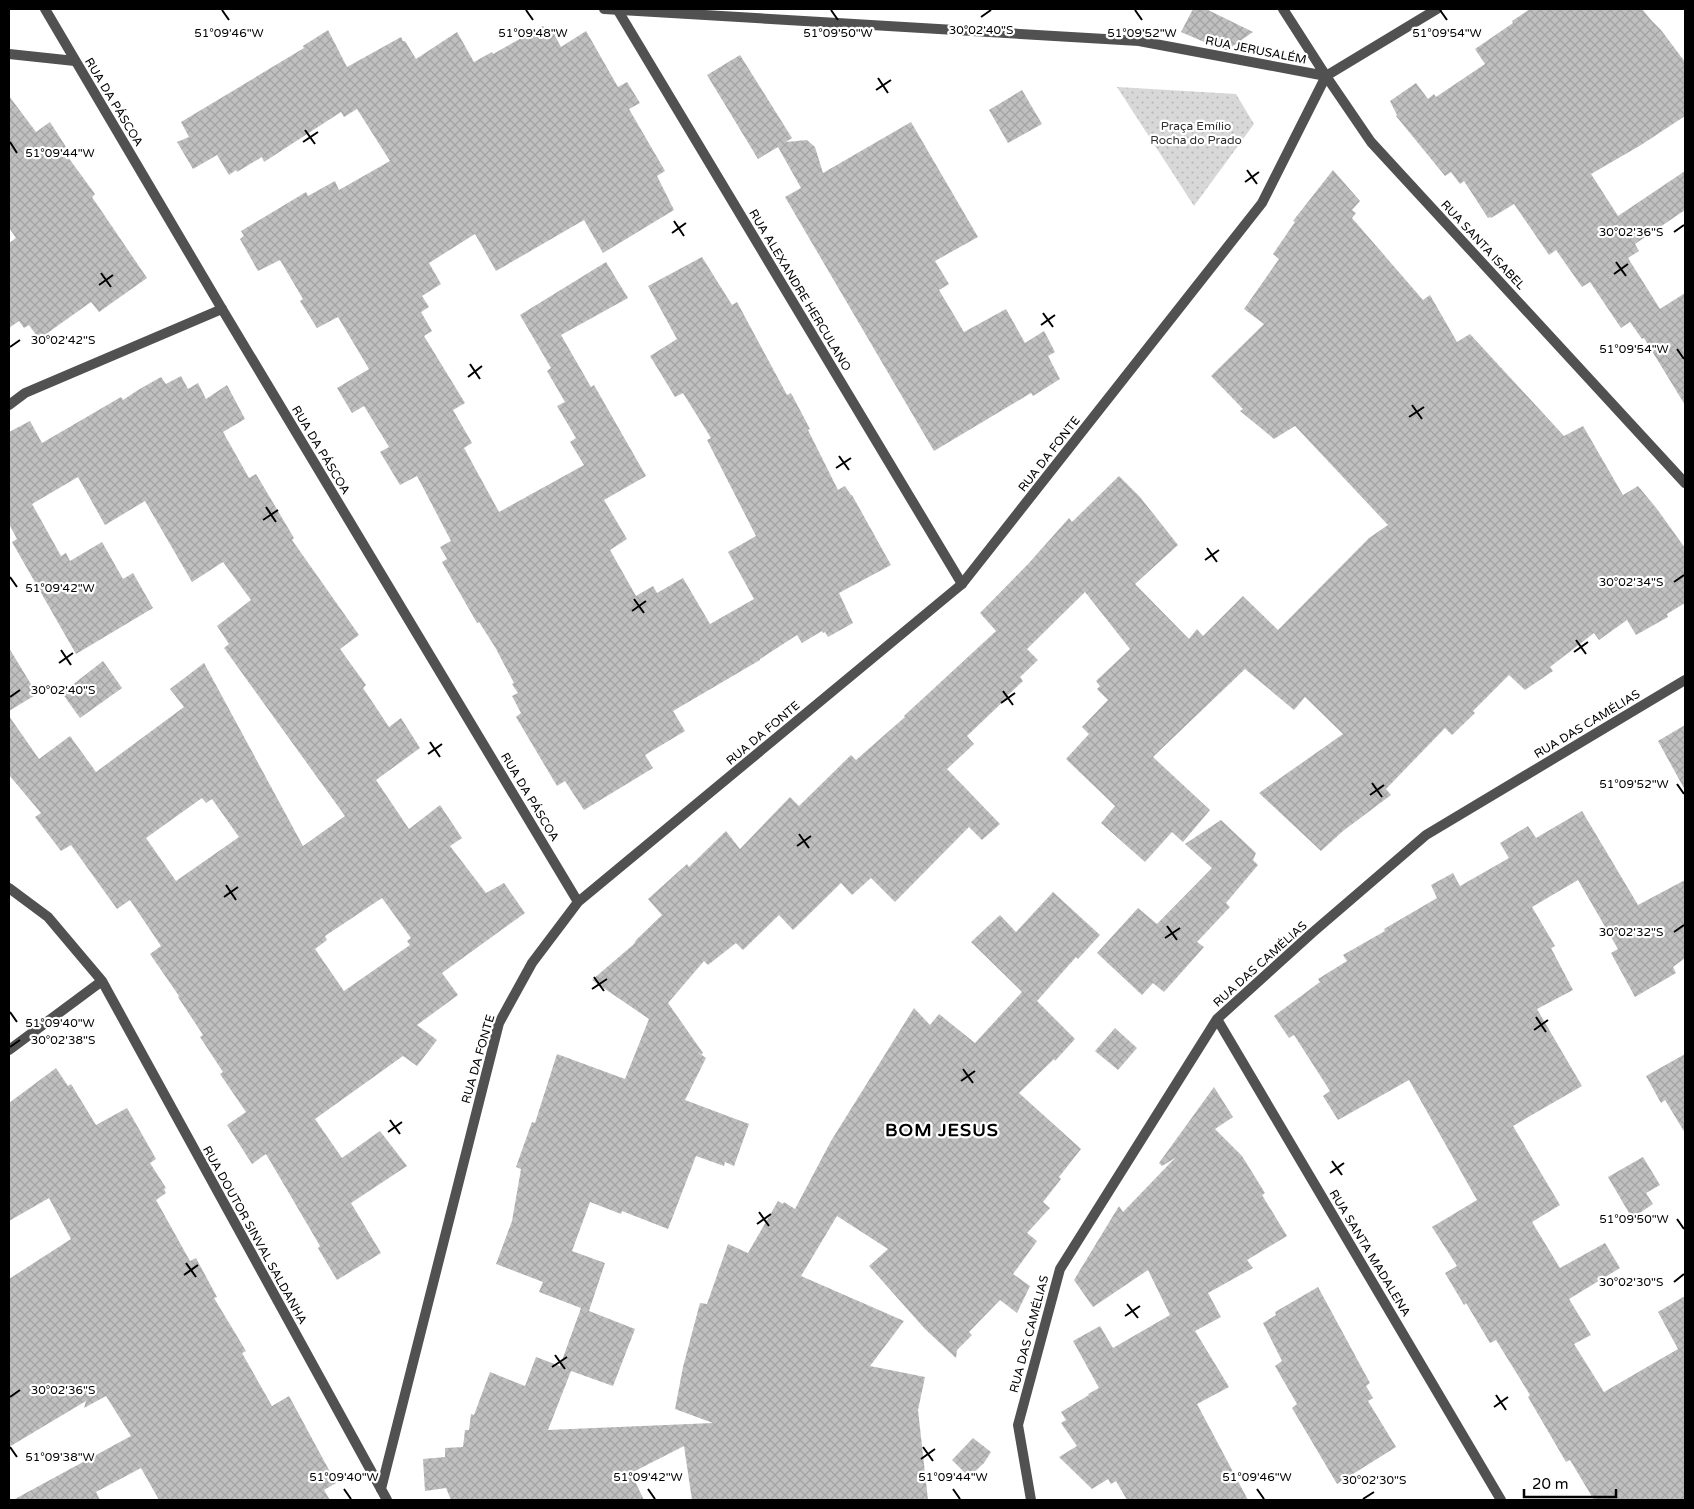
<svg xmlns="http://www.w3.org/2000/svg" width="1694" height="1509" viewBox="0 0 1694 1509" font-family="'Varela Round',sans-serif">
	<style>
		.green { fill: url(#green-dots) }
		.building { fill: url(#building-cross-hatch); fill-rule: evenodd }
		.lines { fill: none; stroke-linecap: round; stroke-linejoin: round }
		.minor { stroke: #515151; stroke-width: 10 }
		.tertiary { stroke: #515151; stroke-width: 10 }
		.ticks { fill: none; stroke: #000; stroke-width: 2 }
		.labels { text-anchor: middle; dominant-baseline: central; stroke-width: 4.5; stroke-linejoin: round; paint-order: stroke }
		.street-label { font-size: 12px; fill: #000; stroke: #fff }
		.park-label { font-size: 12px; fill: #2f2f2f; stroke: #fff }
		.district-label { font-size: 18px; font-weight: bold; letter-spacing: 1px; fill: #000; stroke: #fff }
		.ticks-label { font-size: 12px; text-anchor: middle; fill: #000; stroke: #fff; stroke-width: 4.5; stroke-linejoin: round; paint-order: stroke }
	</style>
	<defs>
		<pattern id="green-dots" width="8" height="8" patternUnits="userSpaceOnUse" patternTransform="scale(1.25)"><rect width="8" height="8" fill="#d8d8d8"/><path d="M2 2h.1M6 6h.1" fill="none" stroke="#b8b8b8" stroke-width="1.8" stroke-linecap="round"/></pattern>
		<pattern id="building-cross-hatch" width="8" height="8" patternUnits="userSpaceOnUse" patternTransform="scale(1.25)"><rect width="8" height="8" fill="#c0c0c0"/><path d="M0 0l8 8M0 8l8-8" fill="none" stroke="#a3a3a3"/></pattern>
	</defs>
	<rect width="100%" height="100%" fill="#fff"/>
	<path class="green" d="M1117,87L1236,94L1254,124L1194,206Z"/>
	<path class="building" d="M1193,9H1206L1253,32L1227,50H1223L1181,32Z
		M1530,9H1642L1651,20L1661,30L1685,62V116L1641,145L1591,174L1618,216L1685,171V210L1635,244L1639,251L1628,258L1660,309L1685,293V405L1644,338L1642,339L1630,322L1621,328L1590,282L1582,287L1556,250L1549,255L1514,204L1491,218L1490,217L1488,218L1464,181L1460,184L1451,172L1445,176L1396,116L1397,115L1390,101L1416,83L1428,99L1434,94L1436,97L1485,64L1475,49L1513,23L1512,21Z
		M543,26L547,32L552,30L561,47L586,31L618,87L627,82L640,103L629,109L665,171L657,176L674,210L603,253L584,220L496,271L475,234L429,263L441,284L422,296L429,307L421,312L432,331L424,336L465,403L453,410L472,443L464,448L499,512L584,465L570,442L576,438L557,406L565,402L547,371L551,368L520,315L606,262L628,298L561,335L591,387L594,385L646,476L604,500L627,539L610,550L636,596L653,586L657,593L683,578L710,624L754,599L728,552L756,536L707,440L711,438L683,393L675,397L650,356L677,339L648,286L702,257L732,305L737,302L787,395L791,393L810,429L808,430L838,490L845,486L851,495H852L891,565L839,593L853,623L828,637L825,632L823,633L822,631L802,643L797,635L760,659V660L673,711L685,731L645,755L653,768L584,810L565,781L557,786L516,717L521,713L512,696L518,693L512,684L514,683L495,647L479,622L477,623L442,562L447,559L440,547L451,541L417,476L400,485L380,452L389,447L364,406L352,413L337,388L369,369L338,317L317,328L300,301L303,299L280,260L258,271L240,239L244,236L241,231L306,192L308,196L335,181L339,190L390,161L357,109L344,117L341,112L264,162L262,157L237,172L236,170L229,175L217,155L193,169L177,142L189,137L181,122L304,48L303,46L328,30L347,67L401,37L403,41H405L416,59L457,32L474,62L492,52L493,54Z
		M740,55L792,138L786,142L807,140L815,147L823,173L911,122L978,237L935,261L949,284L939,290L964,332L1006,309L1025,343L1044,331L1055,352L1048,356L1060,379L1033,396L1031,393L934,451L785,197L801,188L778,147L758,159L707,75Z
		M1022,90L1042,124L1008,143L989,110Z
		M9,96L36,132L50,122L66,147L62,149L95,194L92,197L147,278L99,312L91,302L39,339L29,325L24,328L19,321L9,328V243L16,238L9,228Z
		M1333,170L1360,201L1352,210L1356,213L1352,218L1423,300L1430,295L1457,342L1470,334L1564,436L1583,426L1623,495L1638,486L1657,509L1685,548V603L1667,614L1668,617L1636,635L1627,620L1599,640L1594,633L1550,667L1553,671L1525,690L1509,675L1473,711L1475,713L1452,735L1445,728L1386,789L1391,795L1343,831L1321,851L1259,793L1343,734L1305,697L1294,710L1245,669L1153,757L1210,810L1183,842L1172,832L1145,862L1101,823L1115,806L1066,759L1089,734L1082,727L1108,700L1097,689L1100,686L1096,681L1130,649L1085,592L1027,649L1038,660L1020,677L1023,681L1007,696L1008,697L967,736L974,744L947,769L1000,824L982,840L969,827L895,902L871,878L852,895L841,883L793,930L779,915L743,950L736,943L708,965L704,961L668,1003L703,1053L701,1055L696,1051L706,1058L685,1100L749,1124L734,1166L725,1162L724,1166L696,1156L668,1229L622,1211L621,1214L590,1202L572,1251L605,1263L589,1311L635,1329L613,1386L571,1371L548,1430L713,1423L675,1409L683,1367L700,1303L707,1304L728,1244L748,1253L778,1201L783,1204L784,1202L795,1209L831,1141L914,1008L930,1025L939,1014L975,1043L1022,992L971,942L1000,915L1016,932L1053,892L1100,935L1078,959L1076,957L1037,1001L1075,1039L1055,1061L1054,1059L1019,1093L1081,1149L1059,1177L1061,1179L1043,1202L1050,1208L1027,1233L1037,1241L1013,1274L1030,1286L1017,1313L1000,1300L969,1332L972,1335L957,1350L956,1358L925,1329L869,1266L888,1249L837,1216L801,1276L904,1321L870,1366L925,1377L918,1410L928,1500H692L684,1446L631,1473L644,1500H451L446,1488L425,1491L423,1459L445,1457V1448L463,1447L465,1430H469L471,1414L474,1415L490,1372L525,1386L536,1357L560,1366L581,1308L539,1292L543,1282L496,1264L512,1221L521,1169L516,1167L532,1122L535,1123L557,1054L625,1079L649,1019L592,980L634,944L636,940L662,915L648,899L687,864L689,867L726,831L740,849L790,797L799,806L851,755L856,760L905,717L904,716L996,631L980,613L1029,563L1069,518L1072,522L1119,476L1140,497L1178,545L1135,584L1189,639L1197,629L1203,636L1243,596L1278,630L1369,538L1388,525L1295,426L1274,439L1240,411L1243,409L1211,376L1264,324L1244,309L1279,259L1273,254L1295,222L1293,221Z
		M181,376L188,389L198,383L206,399L227,385L245,419L223,432L249,478L256,474L294,538L292,540L359,635L340,649L366,685L363,688L389,727L401,718L420,748L376,780L409,829L440,805L462,838L450,846L486,893L504,883L525,913L442,973L458,995L417,1025L437,1040L417,1066L403,1056L315,1119L342,1158L380,1131L407,1166L351,1203L381,1253L337,1280L318,1248L320,1246L266,1154L252,1164L227,1125L246,1112L220,1074L223,1072L200,1037L203,1035L178,997L179,996L150,954L161,946L130,900L117,909L71,845L61,851L35,817L41,813L9,775V716L39,759L70,736L96,772L184,707L170,689L204,663L303,846L345,816L224,648L229,644L217,626L251,600L223,562L192,582L145,501L105,525L78,477L32,504L61,556L66,553L70,561L102,542L123,579L133,573L153,608L76,654L12,542L17,539L9,524V432L30,421L42,443L121,397L123,400L138,390L161,377L166,384ZM202,798L206,803L212,799L239,837L176,881L146,838ZM382,898L411,938L407,941L410,945L344,991L315,949L327,940L325,936Z
		M9,648L37,694L9,711Z
		M103,661L122,688L80,718L62,693Z
		M1685,725V790L1658,741Z
		M1582,811L1638,905L1685,880V958L1673,967L1676,973L1635,997L1611,953L1618,949L1578,880L1532,907L1555,946L1551,948L1573,990L1537,1009L1582,1086L1513,1126L1560,1205L1532,1222L1560,1268L1605,1243L1620,1268L1569,1299L1591,1335L1574,1344L1604,1392L1678,1349L1658,1312L1685,1296V1500H1594L1570,1460L1566,1462L1528,1397L1530,1395L1496,1340L1490,1343L1466,1303L1464,1305L1445,1273L1457,1266L1432,1227L1477,1200L1409,1080L1338,1120L1323,1096L1330,1091L1294,1035L1289,1038L1274,1016L1320,982L1318,979L1347,961L1343,955L1385,931L1384,929L1437,898L1431,885L1453,873L1460,886L1509,858L1500,843L1528,826L1536,838Z
		M1221,820L1256,853L1253,860L1258,865L1226,903L1230,907L1197,942L1204,947L1164,992L1153,983L1142,995L1097,953L1138,908L1157,924L1212,868L1185,844Z
		M1115,1028L1137,1048L1118,1070L1095,1051Z
		M1685,1054V1133L1665,1100L1661,1103L1646,1076Z
		M56,1068L68,1086L71,1084L96,1125L127,1108L156,1159L150,1163L166,1188L164,1189L166,1193L156,1200L190,1261L196,1258L217,1297L214,1298L246,1351L242,1353L272,1406L289,1396L336,1483L324,1490L330,1500H159L141,1468L96,1492L100,1500H13L131,1436L106,1396L84,1408L86,1401L9,1447V1279L71,1239L49,1198L9,1221V1103Z
		M1214,1087L1233,1117L1215,1129L1242,1156L1265,1193L1262,1195L1287,1236L1247,1260L1253,1268L1208,1293L1221,1317L1195,1331L1229,1387L1197,1404L1248,1500H1127L1116,1481L1111,1484L1108,1479L1092,1489L1059,1457L1077,1446L1061,1423L1066,1420L1061,1412L1089,1395L1088,1394L1099,1388L1073,1341L1100,1326L1113,1348L1170,1315L1148,1270L1093,1307L1074,1280L1119,1206L1123,1212L1175,1158L1162,1166L1159,1163Z
		M1643,1157L1660,1185L1646,1193L1653,1204L1632,1218L1608,1177Z
		M1318,1287L1370,1383L1366,1386L1373,1398L1368,1401L1396,1447L1337,1484L1292,1408L1297,1404L1275,1366L1282,1361L1263,1323L1276,1315L1275,1312Z
		M973,1438L991,1452L984,1463L969,1477L952,1460Z"/>
	<g class="lines">
		<path class="minor" d="M617,9L962,584
			M9,54L75,61
			M9,405L25,393L222,309
			M9,888L48,917L102,981L381,1489
			M1217,1019L1501,1500
			M9,1050L102,981
			M1031,1500L1018,1425L1060,1269L1217,1019L1312,933L1426,835L1685,680"/>
		<path class="tertiary" d="M45,9L222,309L578,902
			M604,9L1139,41L1326,76L1437,9
			M1283,9L1326,76L1371,142L1685,483
			M387,1500L381,1489L499,1023L532,963L578,902L962,584L1262,203L1326,76"/>
	</g>
	<path class="ticks" d="M222,10L229,20M526,10L533,20M831,10L838,20M1135,10L1142,20M1440,10L1447,20M981,17L991,10M878,78L888,93M876,90L891,80M305,130L315,144M10,142L17,153M303,142L318,132M1247,170L1257,184M1245,182L1259,172M674,221L684,236M1674,232L1684,225M672,233L686,223M1616,262L1626,276M101,273L111,287M1614,274L1628,264M99,285L113,275M1043,313L1053,327M1041,325L1055,315M10,347L20,340M1677,349L1684,359M470,364L480,379M468,377L482,366M1412,405L1422,419M1409,417L1424,407M839,456L849,470M836,468L851,458M266,507L276,522M263,520L278,510M1207,548L1217,562M1205,560L1219,550M10,577L17,587M1674,582L1684,575M634,599L644,613M632,611L646,601M1576,640L1586,654M61,650L71,665M1574,652L1588,642M59,663L73,653M1003,691L1013,705M10,697L20,690M1001,703L1015,693M430,742L440,757M428,754L442,744M1372,783L1382,797M1677,784L1684,794M1370,795L1384,785M799,834L809,848M797,846L811,836M226,885L236,900M224,897L238,887M1167,926L1177,940M1674,932L1684,925M1165,938L1180,928M594,977L604,991M592,989L607,979M10,1012L17,1022M1536,1017L1546,1032M1534,1030L1548,1020M10,1047L20,1040M963,1069L973,1083M961,1081L975,1071M390,1120L400,1134M388,1132L402,1122M1332,1161L1342,1175M1330,1173L1344,1163M759,1212L769,1226M1677,1219L1684,1229M757,1224L771,1214M186,1263L196,1277M184,1275L198,1265M1674,1282L1684,1274M1127,1304L1138,1318M1125,1316L1140,1306M555,1355L565,1369M552,1367L567,1357M1496,1395L1506,1410M10,1397L20,1390M1494,1407L1508,1397M10,1447L17,1457M923,1447L933,1461M921,1459L935,1449M344,1489L351,1499M648,1489L655,1499M953,1489L960,1499M1257,1489L1264,1499M1363,1499L1374,1492"/>
	<g class="labels">
		<g class="street-label">
			<text transform="translate(1256 50) rotate(11)">RUA JERUSALÉM</text>
			<text transform="translate(114 102) rotate(59)">RUA DA PÁSCOA</text>
			<text transform="translate(1483 245) rotate(47)">RUA SANTA ISABEL</text>
			<text transform="translate(800 290) rotate(59)">RUA ALEXANDRE HERCULANO</text>
			<text transform="translate(321 450) rotate(59)">RUA DA PÁSCOA</text>
			<text transform="translate(1049 454) rotate(-52)">RUA DA FONTE</text>
			<text transform="translate(1587 724) rotate(-31)">RUA DAS CAMÉLIAS</text>
			<text transform="translate(763 733) rotate(-40)">RUA DA FONTE</text>
			<text transform="translate(530 797) rotate(59)">RUA DA PÁSCOA</text>
			<text transform="translate(1260 964) rotate(-42)">RUA DAS CAMÉLIAS</text>
			<text transform="translate(478 1059) rotate(-74)">RUA DA FONTE</text>
			<text transform="translate(255 1235) rotate(61)">RUA DOUTOR SINVAL SALDANHA</text>
			<text transform="translate(1370 1253) rotate(59)">RUA SANTA MADALENA</text>
			<text transform="translate(1029 1334) rotate(-75)">RUA DAS CAMÉLIAS</text>
		</g>
		<g class="park-label">
			<text x="1196" y="126">Praça Emílio<tspan x="1196" dy="14">Rocha do Prado</tspan></text>
		</g>
		<g class="district-label">
			<text x="942" y="1130">BOM JESUS</text>
		</g>
	</g>
	<g class="ticks-label">
		<text x="981" y="34">30°02'40"S</text>
		<text x="533" y="37">51°09'48"W</text>
		<text x="838" y="37">51°09'50"W</text>
		<text x="1142" y="37">51°09'52"W</text>
		<text x="1447" y="37">51°09'54"W</text>
		<text x="229" y="37">51°09'46"W</text>
		<text x="60" y="157">51°09'44"W</text>
		<text x="1631" y="236">30°02'36"S</text>
		<text x="63" y="344">30°02'42"S</text>
		<text x="1634" y="353">51°09'54"W</text>
		<text x="1631" y="586">30°02'34"S</text>
		<text x="60" y="592">51°09'42"W</text>
		<text x="63" y="694">30°02'40"S</text>
		<text x="1634" y="788">51°09'52"W</text>
		<text x="1631" y="936">30°02'32"S</text>
		<text x="60" y="1027">51°09'40"W</text>
		<text x="63" y="1044">30°02'38"S</text>
		<text x="1634" y="1223">51°09'50"W</text>
		<text x="1631" y="1286">30°02'30"S</text>
		<text x="63" y="1394">30°02'36"S</text>
		<text x="60" y="1461">51°09'38"W</text>
		<text x="344" y="1481">51°09'40"W</text>
		<text x="648" y="1481">51°09'42"W</text>
		<text x="953" y="1481">51°09'44"W</text>
		<text x="1257" y="1481">51°09'46"W</text>
		<text x="1374" y="1484">30°02'30"S</text>
	</g>
	<rect width="1694" height="1509" fill="none" stroke="#000000" stroke-width="20"/>
	<path d="M1524 1489v8h92v-8" fill="none" stroke="#000000" stroke-width="2.5"/>
	<text x="1532" y="1489" font-size="15" fill="#000000" stroke="#ffffff" stroke-width="4" paint-order="stroke">20 m</text>
</svg>
